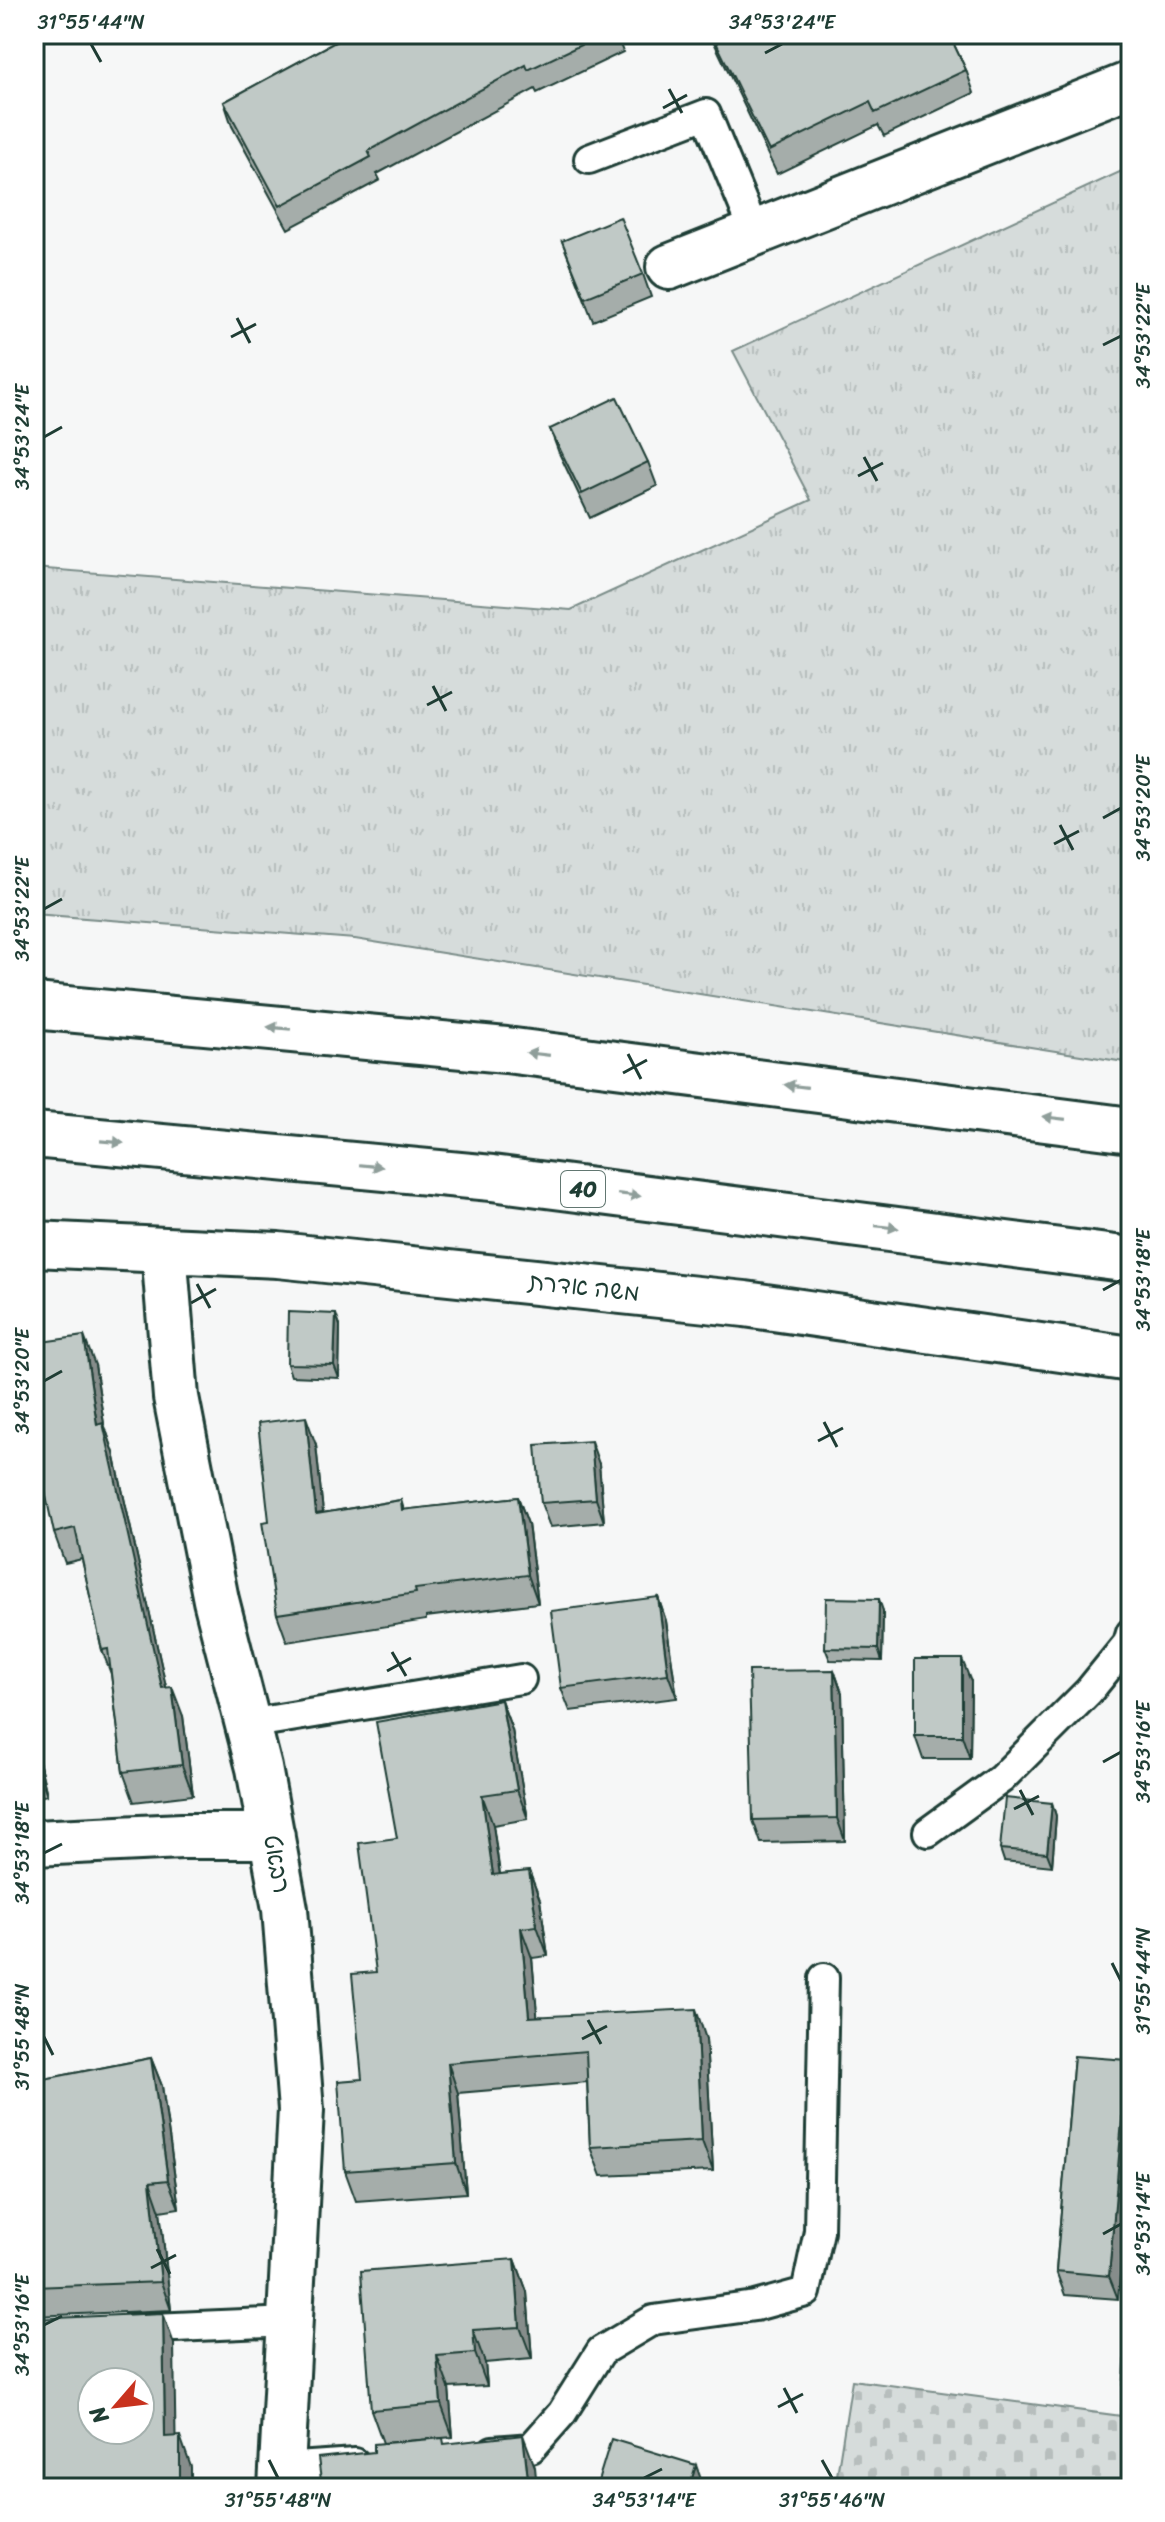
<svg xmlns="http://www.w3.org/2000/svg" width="1165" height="2522" viewBox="0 0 1165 2522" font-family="Sriracha,'Playpen Sans Hebrew',sans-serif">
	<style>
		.grass { fill: url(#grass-tufts); stroke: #7a8c88; stroke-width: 2 }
		.cemetery { fill: url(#cemetery-stones); stroke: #7a8c88; stroke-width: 2 }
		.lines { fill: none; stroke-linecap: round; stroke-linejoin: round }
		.service-casing { stroke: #1f3d34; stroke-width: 34 }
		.minor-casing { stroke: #1f3d34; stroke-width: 50 }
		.trunk-casing { stroke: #1f3d34; stroke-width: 50 }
		.service { stroke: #fff; stroke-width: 28 }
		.minor { stroke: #fff; stroke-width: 44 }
		.trunk { stroke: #fff; stroke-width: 44 }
		.wall { fill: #a5adaa; stroke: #1f3d34; stroke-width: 2 }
		.shaded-wall { fill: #868d8b; stroke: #1f3d34; stroke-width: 2 }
		.building { fill: #c0c9c6; stroke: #1f3d34; stroke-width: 2; fill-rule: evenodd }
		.oneway { fill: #8f9e9a }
		.ticks { fill: none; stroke: #1f3d34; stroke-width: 3 }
		.labels { text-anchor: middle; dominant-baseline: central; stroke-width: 7; stroke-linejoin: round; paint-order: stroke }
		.shield { fill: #fff; stroke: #627771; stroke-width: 2 }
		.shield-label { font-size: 22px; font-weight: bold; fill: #1f3d34 }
		.street-label { font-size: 24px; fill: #1f3d34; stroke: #fff }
		.neatline { fill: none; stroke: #1f3d34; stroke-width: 3 }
		.ticks-label { font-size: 20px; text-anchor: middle; fill: #1f3d34 }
	</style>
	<defs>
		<pattern id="grass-tufts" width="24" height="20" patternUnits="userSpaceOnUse" patternTransform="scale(2)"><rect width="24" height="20" fill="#d6dcdb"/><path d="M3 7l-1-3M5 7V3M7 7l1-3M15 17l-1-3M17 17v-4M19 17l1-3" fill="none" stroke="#b7bebd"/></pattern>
		<pattern id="cemetery-stones" width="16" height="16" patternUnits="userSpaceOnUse" patternTransform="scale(2)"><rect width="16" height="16" fill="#d6dcdb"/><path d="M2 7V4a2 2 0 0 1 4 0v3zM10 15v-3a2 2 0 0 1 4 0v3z" fill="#b7bebd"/></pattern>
	</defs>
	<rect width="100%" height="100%" fill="#f6f7f7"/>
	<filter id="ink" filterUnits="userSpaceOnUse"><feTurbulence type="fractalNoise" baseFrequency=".0125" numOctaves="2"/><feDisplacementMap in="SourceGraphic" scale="16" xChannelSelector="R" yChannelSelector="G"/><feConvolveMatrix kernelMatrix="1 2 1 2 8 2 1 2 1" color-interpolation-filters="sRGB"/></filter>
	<g filter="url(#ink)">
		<path class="grass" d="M1126,169L1131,181V1063L355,939L34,914V568L571,610L811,500L733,351Z
			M1131,2283V2439L1123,2438L1121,2416Z"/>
		<path class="cemetery" d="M852,2380L1121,2416L1123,2437L1131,2439V2488H835Z"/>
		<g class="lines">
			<defs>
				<path id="service" d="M589,159L706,114L755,233
					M248,1724L521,1679
					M928,1832L1001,1779L1089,1691L1128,1643L1131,1633
					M131,2329L290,2322
					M493,2451L531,2448L562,2413L601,2351L653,2320L755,2306L806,2292L819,2231L824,1978
					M282,2468L355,2463"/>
				<path id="minor" d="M669,267L1131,84
					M34,1244L278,1255L745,1304L1131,1359
					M164,1250L176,1397L216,1600L259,1768L285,1909L301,2110L281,2488
					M34,1843L182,1836H272"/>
				<path id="trunk" d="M34,1006L506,1050L1131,1130
					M34,1135L492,1178L1131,1260"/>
			</defs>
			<use href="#service" class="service-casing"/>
			<use href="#minor" class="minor-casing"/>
			<use href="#trunk" class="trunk-casing"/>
			<use href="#service" class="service"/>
			<use href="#minor" class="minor"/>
			<use href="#trunk" class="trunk"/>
		</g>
		<path class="wall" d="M350,34H616L623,52L537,93L535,89L377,174L380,180L288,229L232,126L224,102Z
			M710,34H949L966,70L974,93L884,136L878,125L777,174Z
			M562,241L643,274L651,297L593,321Z
			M550,429L648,462L657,486L590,518L559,453Z
			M340,1326L339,1378L291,1376L287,1364Z
			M95,1365L104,1424L114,1453L166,1687L183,1716L193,1795L134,1802L123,1772L111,1674L102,1650L82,1559L65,1563L54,1533Z
			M316,1445L323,1513L401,1500L404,1510L518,1497L528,1524L538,1603L426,1617V1620L287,1642L277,1614L269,1521Z
			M599,1464L604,1522L550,1527L541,1503Z
			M658,1597L666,1621L677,1698L570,1711L561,1688Z
			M883,1611L882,1661L830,1660L825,1648Z
			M834,1670L842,1693L845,1841L761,1843L753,1820Z
			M971,1682L970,1759H923L915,1736Z
			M501,1700L512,1730L528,1819L493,1825L500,1874L529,1871L540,1900L548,1956L532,1958L537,2016L706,2039L713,2171L601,2176L590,2147L587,2082L458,2093L466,2193L356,2201L345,2171L362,2079L376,1972L397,1838Z
			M34,1740L47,1795L34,1798Z
			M1052,1803L1056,1816L1052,1866L1004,1861L1000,1849Z
			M1074,2056L1118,2299L1065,2295L1056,2271Z
			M151,2058L162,2086L179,2208L160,2211L171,2310L34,2316V2081Z
			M515,2259L527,2292L532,2359L485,2363L487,2386L449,2388L453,2437L383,2443L371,2410Z"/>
		<path class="shaded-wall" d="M336,1314L340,1326L339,1378L334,1365Z
			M84,1336L95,1365L104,1424L114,1453L173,1718L162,1688L97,1425Z
			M306,1417L316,1445L326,1542L316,1514Z
			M591,1441L599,1464L604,1522L596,1499Z
			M518,1497L528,1524L538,1603L528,1575Z
			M658,1597L666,1621L677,1698L668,1674Z
			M879,1599L883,1611L882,1661L878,1649Z
			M962,1659L971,1682L970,1759L962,1736Z
			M834,1670L842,1693L845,1841L837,1818Z
			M172,1687L183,1716L193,1795L182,1765Z
			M501,1700L512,1730L528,1819L517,1790Z
			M34,1740L47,1795L34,1759Z
			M482,1795L493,1825L504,1905L493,1875Z
			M1052,1803L1056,1816L1052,1866L1047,1853Z
			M529,1871L540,1900L548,1956L537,1926Z
			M521,1928L532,1958L540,2046L529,2017Z
			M696,2009L706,2039L713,2171L702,2141Z
			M151,2058L162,2086L179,2208L168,2180Z
			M1127,2060L1131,2071V2139L1118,2299L1109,2276Z
			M448,2063L458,2093L466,2193L456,2163Z
			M150,2182L160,2211L171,2310L161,2282Z
			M515,2259L527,2292L532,2359L520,2327Z
			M163,2313L174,2344L176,2467L165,2437Z
			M473,2330L485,2363L487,2386L475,2353Z
			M437,2356L449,2388L453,2437L441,2404Z
			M523,2435L535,2467L537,2488H529Z
			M180,2436L191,2467V2488H180Z
			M696,2465L704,2488H689Z"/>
		<path class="building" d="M350,34H604L528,70L526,65L368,151L371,157L280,206L224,102Z
			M712,34H949L966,70L875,113L870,102L769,151Z
			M620,217L643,274L585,298L562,241Z
			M617,397L648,462L582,494L550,429Z
			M288,1312L336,1314L334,1365L287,1364Z
			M84,1336L97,1425L103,1423L162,1688L172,1687L182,1765L123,1772L108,1649L102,1650L75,1528L54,1533L34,1441V1343Z
			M306,1417L316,1514L401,1500L402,1510L518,1497L528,1575L415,1589L416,1593L277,1614L262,1522L269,1521L258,1423Z
			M591,1441L596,1499L541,1503L536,1445Z
			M658,1597L668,1674L561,1688L551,1611Z
			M826,1598L879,1599L878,1649L825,1648Z
			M915,1659H962V1736H915Z
			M834,1670L837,1818L753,1820L749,1671Z
			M501,1700L517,1790L482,1795L493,1875L529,1871L537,1926L521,1928L529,2017L696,2009L702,2141L590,2147L586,2051L448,2063L456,2163L345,2171L338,2081L362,2079L352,1974L376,1972L359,1843L397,1838L376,1722Z
			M1005,1798L1052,1803L1047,1853L1000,1849Z
			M1074,2056L1127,2060L1109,2276L1056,2271Z
			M151,2058L168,2180L150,2182L161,2282L34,2287V2081Z
			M515,2259L520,2327L473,2330L475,2353L437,2356L441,2404L371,2410L361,2271Z
			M163,2313L165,2437L180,2436V2488H34V2319ZM92,2382H140V2430H92Z
			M523,2435L529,2488H322L318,2458L374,2452V2444L443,2438L444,2444Z
			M611,2439L696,2465L689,2488H596Z"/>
		<defs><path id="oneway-solid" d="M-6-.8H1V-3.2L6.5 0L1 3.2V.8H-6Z" transform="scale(2)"/></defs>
		<g class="oneway">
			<use href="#oneway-solid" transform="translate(279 1028) rotate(-174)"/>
			<use href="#oneway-solid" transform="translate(538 1054) rotate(-173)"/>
			<use href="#oneway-solid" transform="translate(796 1086) rotate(-173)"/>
			<use href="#oneway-solid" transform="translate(1054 1118) rotate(-173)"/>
			<use href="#oneway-solid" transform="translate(112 1142) rotate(5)"/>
			<use href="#oneway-solid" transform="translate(371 1166) rotate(6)"/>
			<use href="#oneway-solid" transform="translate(629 1195) rotate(7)"/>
			<use href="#oneway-solid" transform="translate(887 1227) rotate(7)"/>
		</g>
	</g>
	<path class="ticks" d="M91,44L101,62M765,53L782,44M669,89L682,113M663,108L687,95M237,318L250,343M231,337L256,324M1103,345L1121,336M44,437L62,427M864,457L877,481M858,476L883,463M433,686L446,711M427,705L452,692M1103,818L1121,808M1060,825L1073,850M1054,844L1079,831M44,909L62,899M628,1054L641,1079M623,1073L647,1060M197,1284L210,1308M1103,1290L1121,1280M191,1303L216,1289M44,1381L62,1371M824,1422L837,1447M818,1441L843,1428M392,1652L406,1676M387,1671L411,1658M1103,1762L1121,1752M1020,1790L1033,1815M1014,1809L1039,1796M44,1853L62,1844M1112,1963L1121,1981M588,2020L601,2044M44,2037L53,2055M582,2039L607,2026M1103,2234L1121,2224M157,2249L170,2274M151,2268L176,2255M44,2325L62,2316M784,2388L797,2413M778,2407L803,2394M269,2460L278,2478M822,2460L832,2478M644,2478L662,2469"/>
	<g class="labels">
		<rect class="shield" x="561" y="1171" width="44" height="36" rx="6"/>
		<g class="shield-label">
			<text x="583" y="1189">40</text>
		</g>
		<g class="street-label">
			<text transform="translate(584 1287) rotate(6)">משה אדרת</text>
			<text transform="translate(277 1864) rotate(80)">רבאט</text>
		</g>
	</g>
	<rect width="1165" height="2522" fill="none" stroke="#fff" stroke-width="88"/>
	<g transform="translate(116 2406) rotate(242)"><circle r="38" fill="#ffffff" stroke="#a5b1ae" stroke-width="2"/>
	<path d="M0-6L14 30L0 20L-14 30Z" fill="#c8321e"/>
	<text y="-12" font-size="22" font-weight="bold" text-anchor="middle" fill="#1f3d34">N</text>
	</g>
	<rect x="44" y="44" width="1077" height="2434" class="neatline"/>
	<g class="ticks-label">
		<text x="91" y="29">31°55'44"N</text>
		<text x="782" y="29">34°53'24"E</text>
		<text transform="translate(1143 336) rotate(-90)" y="7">34°53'22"E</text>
		<text transform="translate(22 437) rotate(-90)" y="7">34°53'24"E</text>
		<text transform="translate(1143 808) rotate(-90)" y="7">34°53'20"E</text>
		<text transform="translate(22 909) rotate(-90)" y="7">34°53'22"E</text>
		<text transform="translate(1143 1280) rotate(-90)" y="7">34°53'18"E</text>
		<text transform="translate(22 1381) rotate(-90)" y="7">34°53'20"E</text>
		<text transform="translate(1143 1752) rotate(-90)" y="7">34°53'16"E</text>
		<text transform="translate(22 1853) rotate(-90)" y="7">34°53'18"E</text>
		<text transform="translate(1143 1981) rotate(-90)" y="7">31°55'44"N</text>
		<text transform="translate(22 2037) rotate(-90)" y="7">31°55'48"N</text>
		<text transform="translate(1143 2224) rotate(-90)" y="7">34°53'14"E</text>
		<text transform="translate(22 2325) rotate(-90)" y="7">34°53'16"E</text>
		<text x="278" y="2507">31°55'48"N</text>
		<text x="644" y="2507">34°53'14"E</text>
		<text x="832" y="2507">31°55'46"N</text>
	</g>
</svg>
